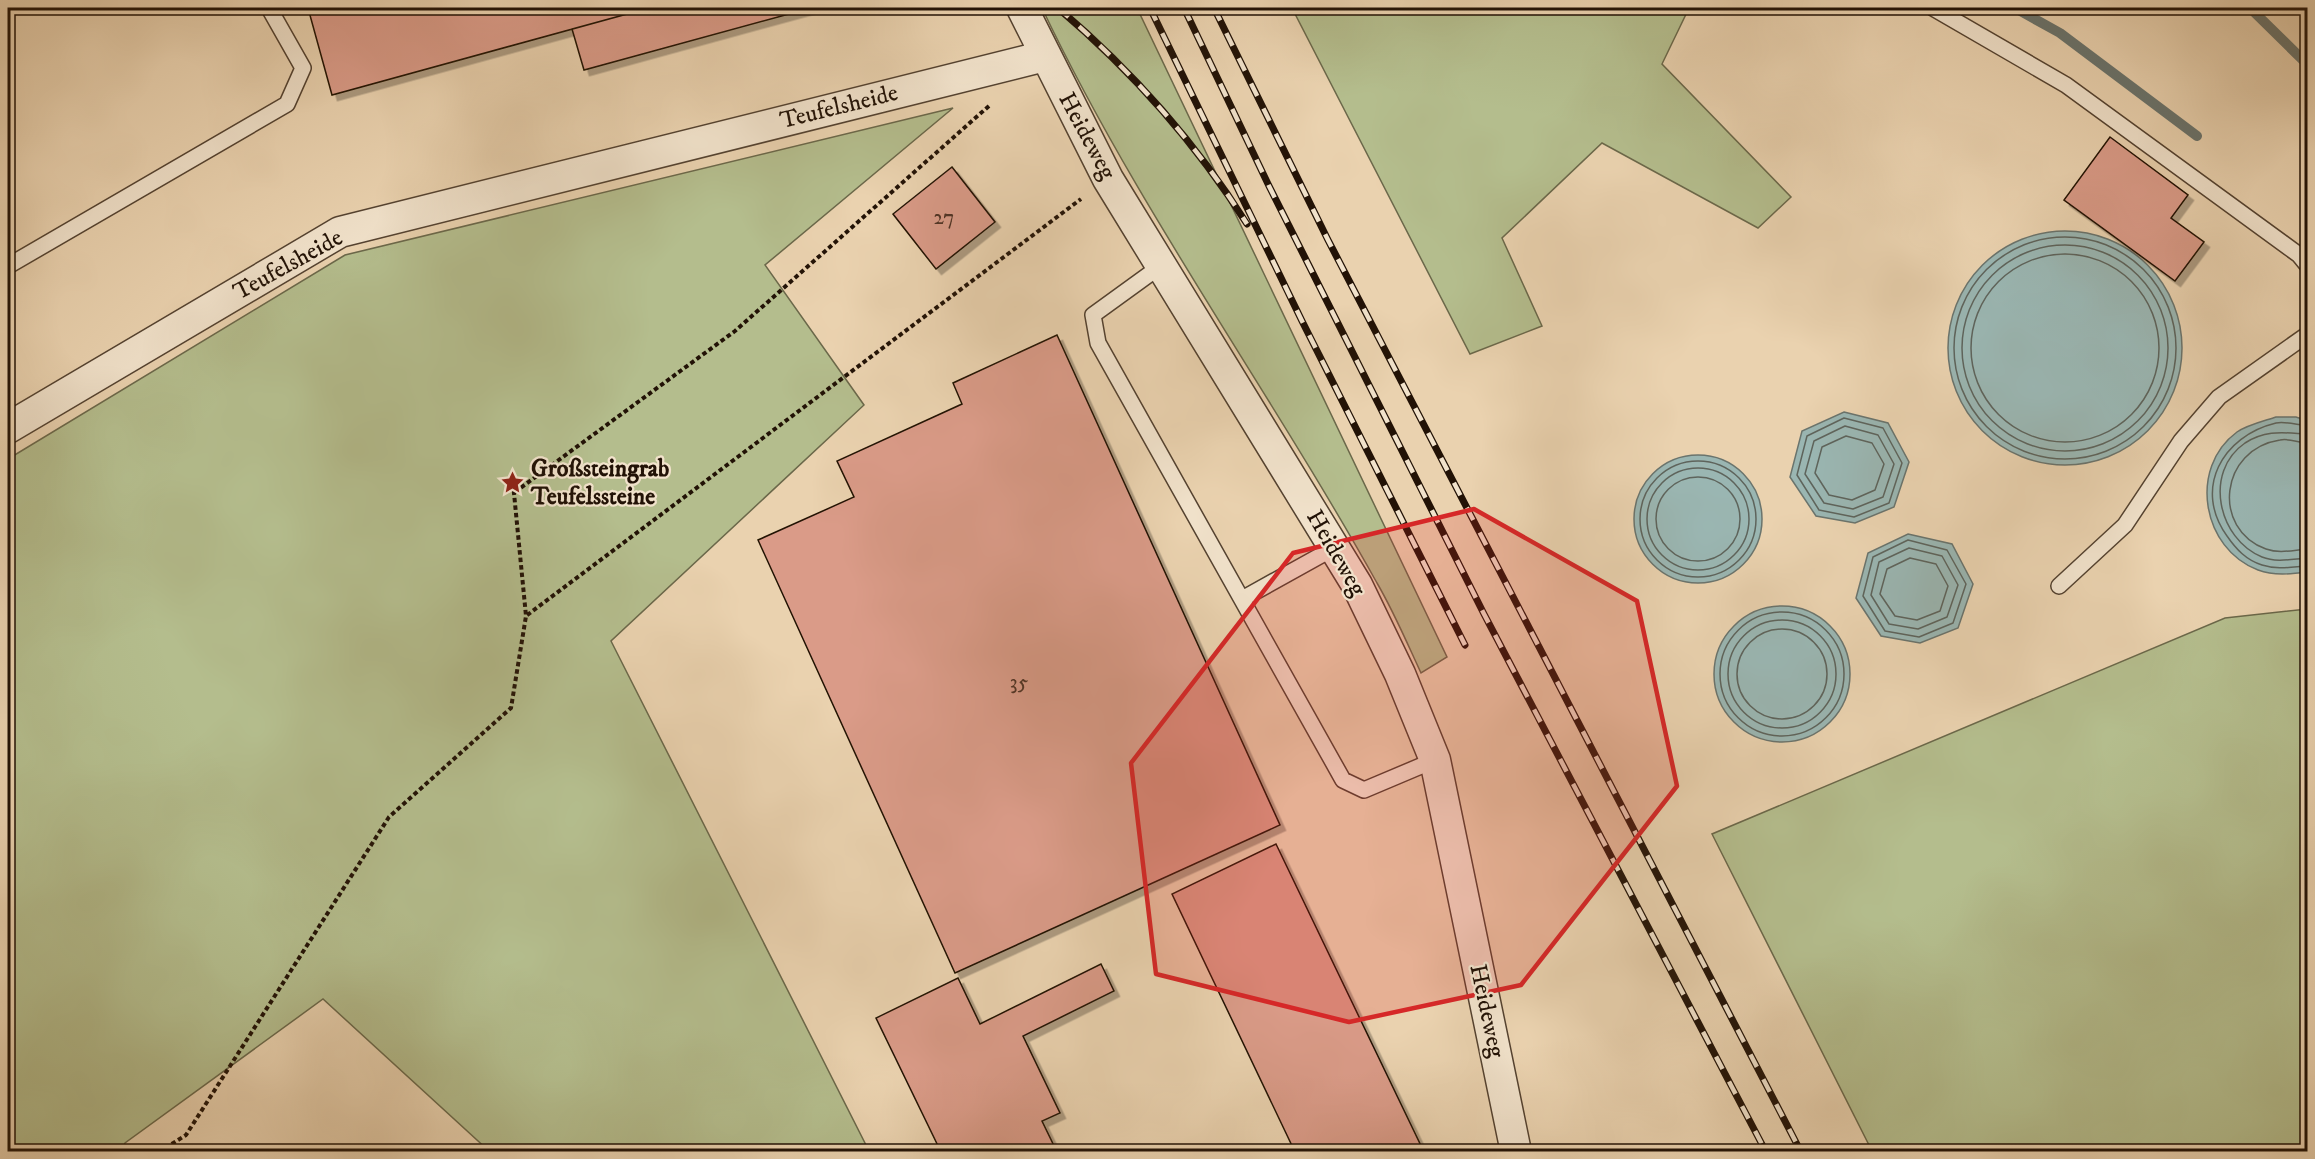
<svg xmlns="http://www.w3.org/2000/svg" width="2315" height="1159" viewBox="0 0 2315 1159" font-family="'IM FELL DW Pica',serif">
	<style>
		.green { fill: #b4bd8d; stroke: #6b684a; stroke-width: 1.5 }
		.water { fill: #9ab6b2; stroke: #6a746d; stroke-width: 1.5 }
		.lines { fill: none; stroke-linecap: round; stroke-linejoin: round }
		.shore { stroke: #5e645c; stroke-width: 1.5 }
		.stream { stroke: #6a746d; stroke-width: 10 }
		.building { fill: #da9b88; stroke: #221206; stroke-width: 1.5; filter: url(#shadow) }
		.service-casing { stroke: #544230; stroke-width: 18 }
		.minor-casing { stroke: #544230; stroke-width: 33 }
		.path { stroke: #221206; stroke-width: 4; stroke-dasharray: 4.5 3; stroke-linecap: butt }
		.service { stroke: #f1e2cb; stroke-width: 15 }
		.minor { stroke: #f1e2cb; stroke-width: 30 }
		.rail-casing { stroke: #221206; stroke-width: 7 }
		.rail { stroke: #f1e2cb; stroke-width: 4.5; stroke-dasharray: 14; stroke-linecap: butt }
		.marked { fill: #d62828; fill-opacity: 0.2; stroke: #d62828; stroke-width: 4.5; stroke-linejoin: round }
		.labels { text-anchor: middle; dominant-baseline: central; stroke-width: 4.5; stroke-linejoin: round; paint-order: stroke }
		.number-label { font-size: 21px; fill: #503426 }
		.street-label { font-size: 24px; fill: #221206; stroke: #f1e2cb }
		.poi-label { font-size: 24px; font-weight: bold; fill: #221206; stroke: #f1e2cb; text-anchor: start }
	</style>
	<defs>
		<filter id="shadow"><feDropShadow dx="5.5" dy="5.5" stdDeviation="0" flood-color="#0004"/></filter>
	</defs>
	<rect width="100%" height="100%" fill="#ead2af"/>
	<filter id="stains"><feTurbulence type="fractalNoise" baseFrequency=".00333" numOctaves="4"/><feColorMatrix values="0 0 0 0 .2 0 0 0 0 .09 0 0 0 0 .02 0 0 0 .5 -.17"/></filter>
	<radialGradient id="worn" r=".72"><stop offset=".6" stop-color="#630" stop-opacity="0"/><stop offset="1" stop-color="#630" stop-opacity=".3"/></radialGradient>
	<path class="green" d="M1042,8H1137L1447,657L1421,673C1407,643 1394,612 1377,583C1269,389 1137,208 1042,8Z
		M1292,8H1689L1662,64L1791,197L1758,228L1602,143L1502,238L1542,326L1470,354Z
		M953,108L765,265L864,405L611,641L869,1151H489L323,999L125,1143L121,1151H8V791L14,787L8,772V459L345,255Z
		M2307,609V1151H1872L1712,834L2225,618Z"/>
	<path class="water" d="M1948 348a117 117 0 1 1 234 0a117 117 0 1 1-234 0Z
		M1844,412L1888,423L1909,462L1894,507L1855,523L1816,516L1790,477L1802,431Z
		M2276,417H2296L2308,421L2307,572C2291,574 2274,576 2258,570C2202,549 2188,468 2237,432C2247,425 2264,421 2276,417Z
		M1634 519a64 64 0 1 1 128 0a64 64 0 1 1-128 0Z
		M1908,534L1952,544L1973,584L1958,628L1920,643L1881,636L1856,598L1868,553Z
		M1714 674a68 68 0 1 1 136 0a68 68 0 1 1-136 0Z"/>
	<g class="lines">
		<path class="shore" d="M1954 348a111 111 0 1 1 222 0a111 111 0 1 1-222 0Z
			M1962 348a103 103 0 1 1 206 0a103 103 0 1 1-206 0Z
			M1971 348a94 94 0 1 1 188 0a94 94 0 1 1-188 0Z
			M1844,418L1883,428L1902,463L1889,503L1854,517L1819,510L1797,475L1807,436Z
			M1845,426L1878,435L1894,464L1883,497L1853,509L1824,503L1805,474L1814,441Z
			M2308,426C2297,425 2286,421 2276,423C2222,436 2193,489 2227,536C2236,549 2246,560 2262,565C2278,570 2291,567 2308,566
			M2308,434C2285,433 2267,429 2245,443C2203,472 2218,539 2262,557C2277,563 2292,559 2308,558
			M1846,436L1872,443L1884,464L1875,490L1852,500L1829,495L1815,473L1822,447Z
			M2308,443C2298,443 2290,438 2280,440C2220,449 2211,529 2266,549C2280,554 2293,550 2308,549
			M1640 519a58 58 0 1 1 116 0a58 58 0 1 1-116 0Z
			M1647 519a51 51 0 1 1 102 0a51 51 0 1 1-102 0Z
			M1656 519a42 42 0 1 1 84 0a42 42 0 1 1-84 0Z
			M1908,540L1947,550L1966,584L1953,623L1919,637L1885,631L1863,596L1873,557Z
			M1909,548L1942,556L1958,585L1947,617L1918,629L1889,624L1871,595L1879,562Z
			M1910,558L1936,564L1948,586L1940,611L1917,620L1895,616L1880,594L1887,569Z
			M1720 674a62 62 0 1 1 124 0a62 62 0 1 1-124 0Z
			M1728 674a54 54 0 1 1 108 0a54 54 0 1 1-108 0Z
			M1737 674a45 45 0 1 1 90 0a45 45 0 1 1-90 0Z"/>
		<path class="stream" d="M2015,8L2060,33L2197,136
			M2250,8L2308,65"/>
	</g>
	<path class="building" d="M308,8H649L332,95Z
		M649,8H811L584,70L572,29Z
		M2110,137L2188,195L2171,218L2204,242L2175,281L2064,200Z
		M952,167L995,222L936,269L893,214Z
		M1057,335L1280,825L955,973L758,540L854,497L837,461L962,404L953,383Z
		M1276,844L1424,1152H1295L1172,894Z
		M1101,964L1114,991L1023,1036L1060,1113L1042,1121L1057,1152H941L876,1018L958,978L980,1024Z"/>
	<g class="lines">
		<defs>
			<path id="service" d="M1933,8L2066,85L2299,255L2308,266
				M1162,265L1093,315L1098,343L1343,780L1364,790L1435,760
				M8,266L287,104L303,68L269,8
				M2059,586L2125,525L2181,441L2219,397L2308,334
				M1242,599L1334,548"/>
			<path id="minor" d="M1022,8L1108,179L1357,585L1400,674L1435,760L1516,1152
				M8,428L340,232L1045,56"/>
		</defs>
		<use href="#service" class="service-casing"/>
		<use href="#minor" class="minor-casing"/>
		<path class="path" d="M513,483L526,616L1081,199
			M515,492L735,331L990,105
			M159,1152L186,1135L389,817L511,708L526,616"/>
		<use href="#service" class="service"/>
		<use href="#minor" class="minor"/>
		<defs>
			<path id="rail" d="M1058,8C1131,70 1196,143 1247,224
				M1150,8L1302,321L1465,645
				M1184,8L1269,186L1484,614L1766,1152
				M1214,8L1328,240L1801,1152"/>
		</defs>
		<use href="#rail" class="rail-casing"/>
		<use href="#rail" class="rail"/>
	</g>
	<path class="marked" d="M1474,509L1637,601L1677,786L1521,985L1349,1022L1156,974L1131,763L1293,553Z"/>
	<defs>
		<symbol id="sight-bare" viewBox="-9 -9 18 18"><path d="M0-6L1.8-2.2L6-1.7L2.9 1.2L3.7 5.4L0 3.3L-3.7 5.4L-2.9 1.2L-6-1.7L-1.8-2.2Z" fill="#8f2418" stroke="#f1e2cb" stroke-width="2.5" paint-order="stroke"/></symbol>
	</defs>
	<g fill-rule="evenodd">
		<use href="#sight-bare" x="496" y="466" width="33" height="33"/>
	</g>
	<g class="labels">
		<g class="number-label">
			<text x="944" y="218">27</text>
			<text x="1019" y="683">35</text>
		</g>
		<g class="street-label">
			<text transform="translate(839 107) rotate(-14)">Teufelsheide</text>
			<text transform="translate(1087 136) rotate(62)">Heideweg</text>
			<text transform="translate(288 265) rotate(-29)">Teufelsheide</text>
			<text transform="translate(1336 553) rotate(60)">Heideweg</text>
			<text transform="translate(1487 1011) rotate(78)">Heideweg</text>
		</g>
		<g class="poi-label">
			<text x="531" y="469">Großsteingrab<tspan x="531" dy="28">Teufelssteine</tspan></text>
		</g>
	</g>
	<rect width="2315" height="1159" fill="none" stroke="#ead2af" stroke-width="30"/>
	<rect x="9" y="9" width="2297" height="1141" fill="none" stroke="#221206" stroke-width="3"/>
	<rect x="15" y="15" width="2285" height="1129" fill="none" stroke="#221206" stroke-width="1.5"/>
	<rect width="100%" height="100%" filter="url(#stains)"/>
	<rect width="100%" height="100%" fill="url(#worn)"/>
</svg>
